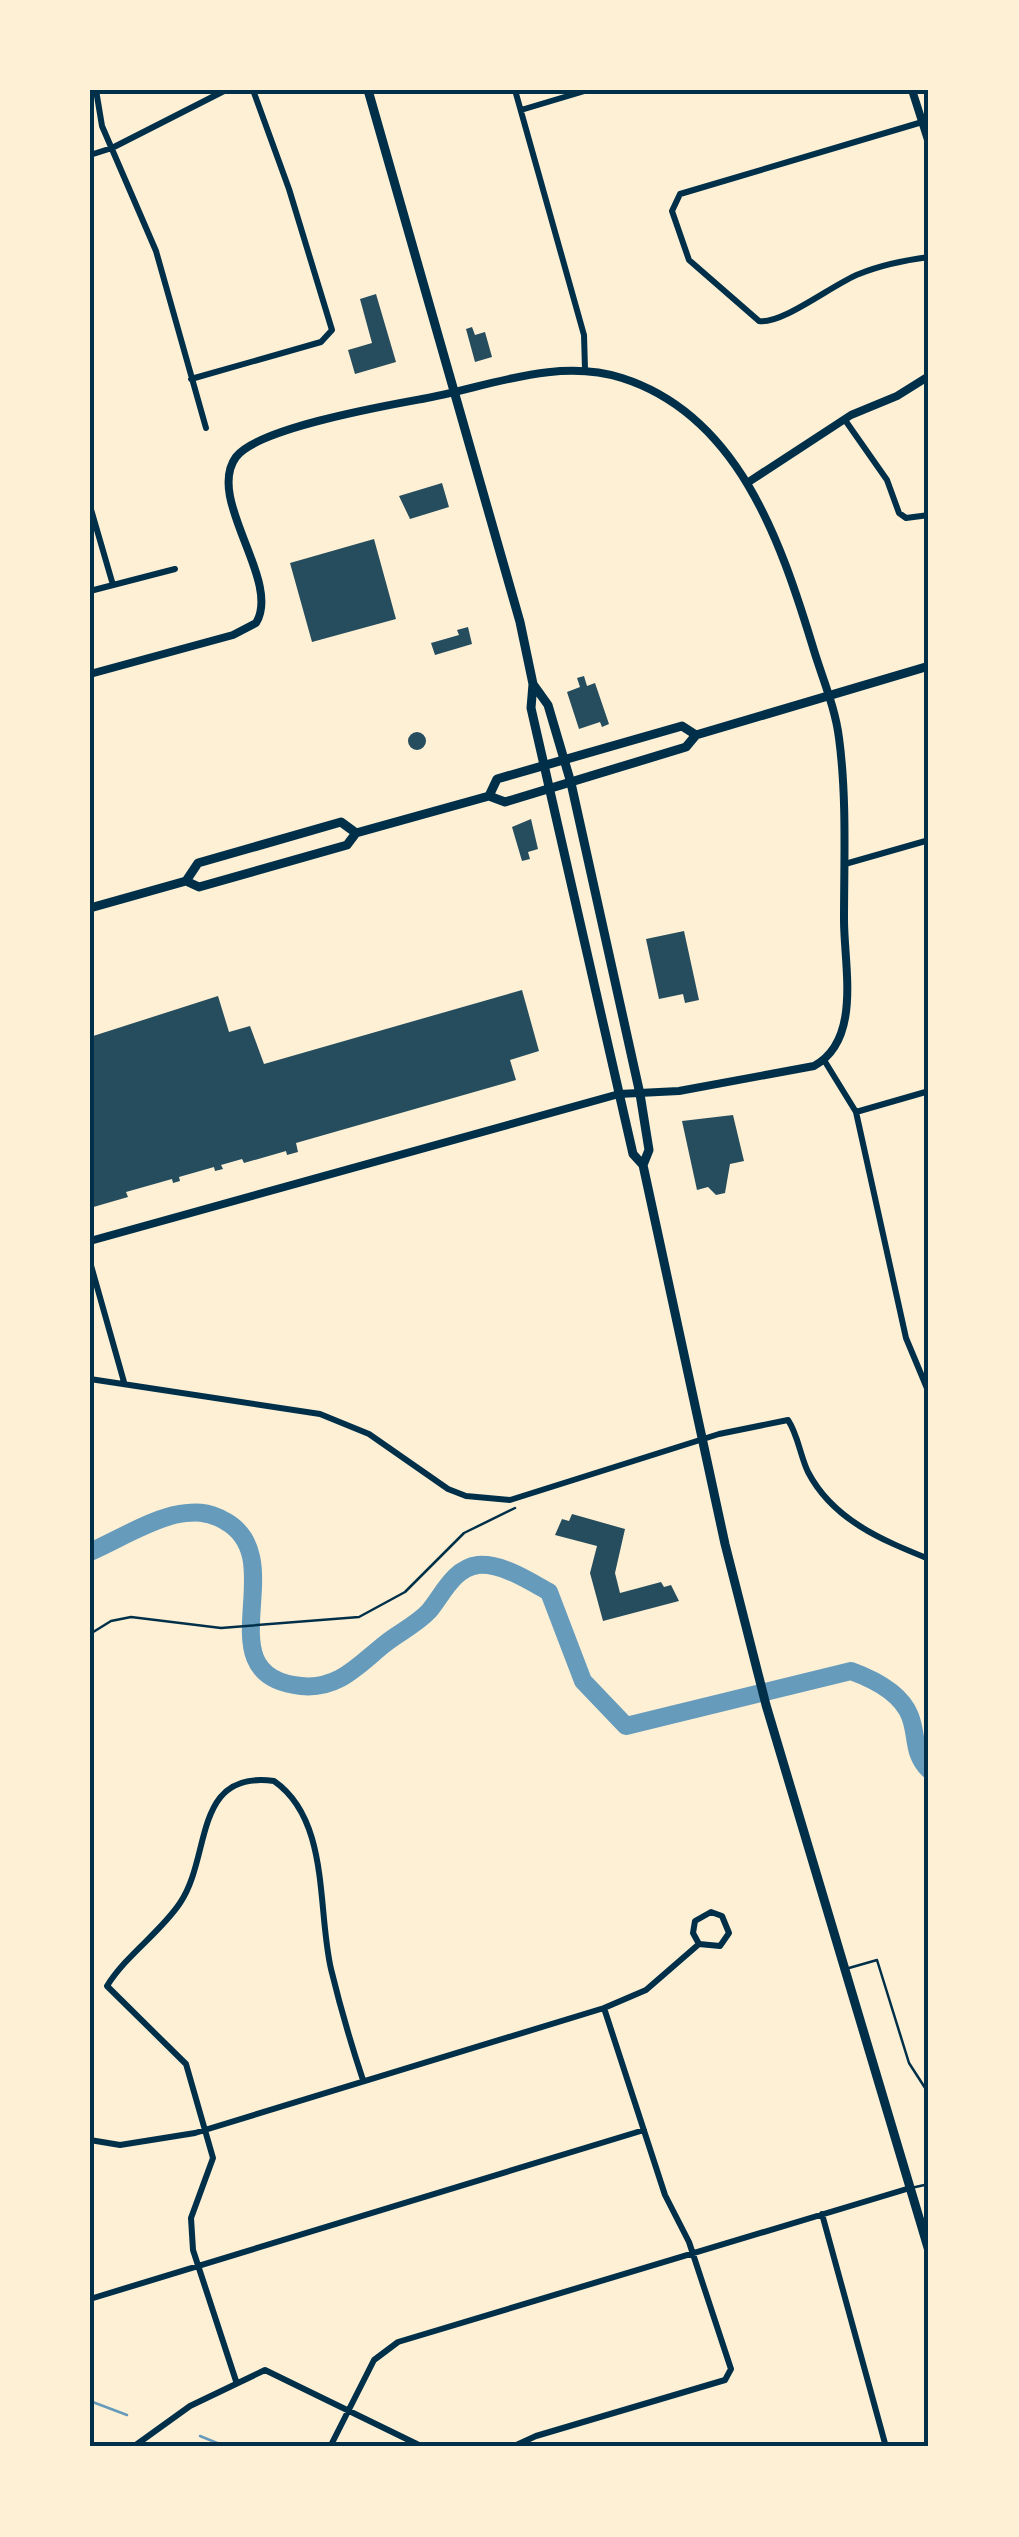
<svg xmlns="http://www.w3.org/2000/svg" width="1019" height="2537" viewBox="0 0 1019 2537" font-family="Roboto,sans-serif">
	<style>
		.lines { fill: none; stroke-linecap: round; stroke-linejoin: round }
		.stream { stroke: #669bbc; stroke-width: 2.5 }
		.river { stroke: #669bbc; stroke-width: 18 }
		.building { fill: #264d5e }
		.path { stroke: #003049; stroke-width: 2.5 }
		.service { stroke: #003049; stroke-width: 2.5 }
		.minor { stroke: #003049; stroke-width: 6 }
		.tertiary { stroke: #003049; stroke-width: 8 }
		.secondary { stroke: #003049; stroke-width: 9 }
		.primary { stroke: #003049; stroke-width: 9 }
		.neatline { fill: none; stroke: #003049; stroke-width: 4 }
	</style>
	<rect width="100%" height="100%" fill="#fdf0d5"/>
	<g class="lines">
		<path class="stream" d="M90,2401L127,2415
			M200,2436L227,2447"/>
		<path class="river" d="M90,1552C117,1540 146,1522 174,1515C194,1511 208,1511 225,1521C294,1559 201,1676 301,1686C339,1690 359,1664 386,1643C400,1632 417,1624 429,1611C443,1594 454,1568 478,1565C502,1563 529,1581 549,1592L583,1681L626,1726L851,1671C873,1679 901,1693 910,1716C918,1737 912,1753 929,1770"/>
	</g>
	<path class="building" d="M376,294L396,362L355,374L348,350L372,343L360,299Z
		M472,327L475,335L485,332L492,357L475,362L466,329Z
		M442,483L449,507L410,519L399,496Z
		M374,539L396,619L312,642L290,563Z
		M468,627L472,644L435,655L431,643L459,635L457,630Z
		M584,676L587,686L595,683L609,724L602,727L600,722L579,729L567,692L580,687L577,678Z
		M408 741a9 9 0 1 1 18 0a9 9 0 1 1-18 0Z
		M531,819L538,849L528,852L530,859L522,861L512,827Z
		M684,931L699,1000L685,1003L683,994L659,999L646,939Z
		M522,990L539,1051L510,1060L516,1080L296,1143L298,1152L287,1155L286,1151L244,1163L242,1159L221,1165L223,1169L215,1171L214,1167L179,1177L180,1181L173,1183L172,1179L126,1192L128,1197L90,1208V1037L218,996L229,1032L250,1026L264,1064Z
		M733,1115L744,1161L730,1164L725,1193L716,1195L708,1187L697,1190L682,1121Z
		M572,1514L625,1529L615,1573L620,1593L661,1582L664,1587L671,1585L679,1601L603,1621L590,1573L597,1546L555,1535L562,1519L569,1521Z"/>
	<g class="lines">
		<path class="path" d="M90,1634L111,1621L131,1617L221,1628L359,1617L405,1592L464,1533L515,1508"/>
		<path class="service" d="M849,1968L877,1960L909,2063L929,2094
			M911,2188L929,2184"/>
		<path class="minor" d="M96,90L102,126L156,251L206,428
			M515,90L584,335L585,369
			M521,110L588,90
			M929,120L680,194L672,211L689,260L759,321C782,325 833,284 859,274C881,265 906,260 929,257
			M90,155L112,148L226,90
			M191,379L321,342L332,330L289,189L253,90
			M845,420L887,480L899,513L906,518L929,515
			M90,506L113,585
			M90,591L175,569
			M845,864L929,840
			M824,1060L856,1112L906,1338L929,1393
			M856,1112L929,1091
			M90,1262L124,1382
			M90,1379L320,1414L369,1434L448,1489L466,1496L510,1500L719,1434L788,1420C798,1435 800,1455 808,1472C833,1520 882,1540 929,1559
			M90,2140L120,2145L195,2133L604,2008L646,1990L699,1944L720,1946L729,1933L722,1916L711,1912L695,1921L693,1933L699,1944
			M822,2214L886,2447
			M90,2299L644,2130
			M236,2381L193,2250L191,2218L213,2158L186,2064L107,1986C127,1954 160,1933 180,1903C212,1856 192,1770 274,1781C330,1820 317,1909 331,1969C340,2006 351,2044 363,2080
			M133,2447L190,2406L265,2370L423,2447
			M330,2447L374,2360L398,2342L910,2188
			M512,2447L536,2436L725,2380L731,2369L689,2242L665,2195L604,2008"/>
		<path class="tertiary" d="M912,90L929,143
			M747,483L851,415L897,396L929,376
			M90,674L233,635L256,623C282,581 205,499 236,457C258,428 384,406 422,399C488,387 556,357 622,378C738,415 780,540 812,644C821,675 835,706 839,738C847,798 844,860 844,920C844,966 862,1040 814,1066L679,1091L619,1094L90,1241"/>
		<path class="secondary" d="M489,796L497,779L682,726L696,735
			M186,881L199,887L347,845L356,833L489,796L505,802L686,747L696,735L929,666
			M90,908L186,881L198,863L341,822L356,833"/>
		<path class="primary" d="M368,90L520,622L533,684L531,708L633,1154L643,1165L725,1544L766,1705L929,2251
			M533,684L548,705L571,783L640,1094L649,1150L643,1165"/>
	</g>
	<rect width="1019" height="2537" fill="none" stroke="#fdf0d5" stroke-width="185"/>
	<rect x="92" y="92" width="834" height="2352" class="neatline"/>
</svg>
